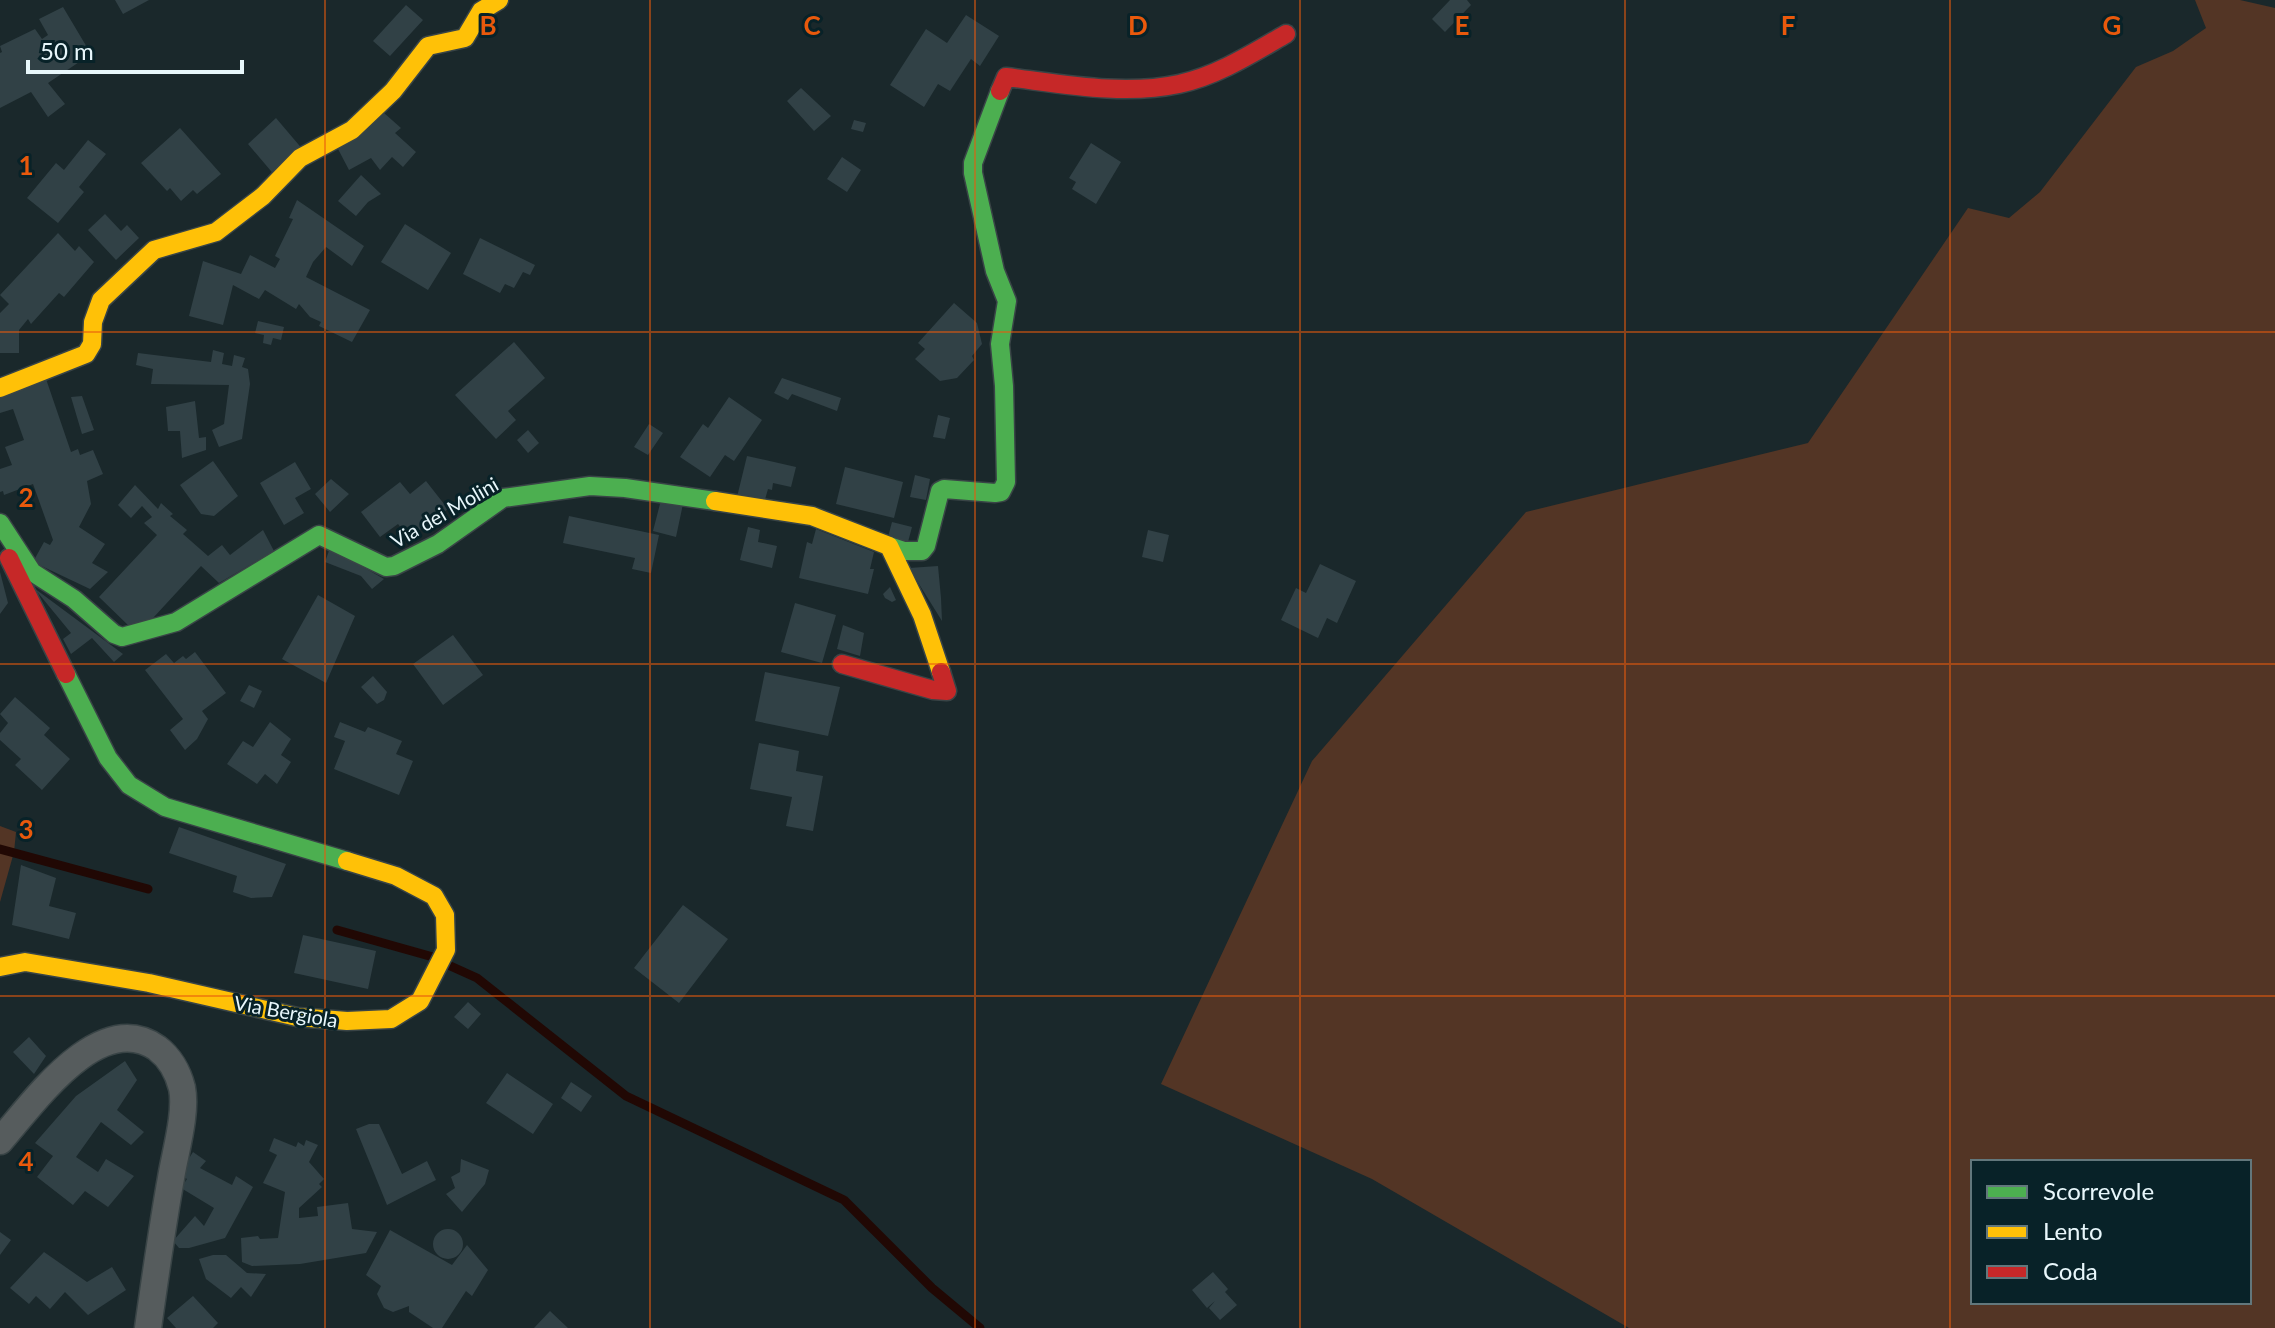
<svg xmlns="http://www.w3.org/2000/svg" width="2275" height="1328" viewBox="0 0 2275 1328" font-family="Lato,sans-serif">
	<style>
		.green { fill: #533525; fill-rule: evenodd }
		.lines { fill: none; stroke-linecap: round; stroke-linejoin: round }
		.stream { stroke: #210804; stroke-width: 9 }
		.building { fill: #314146 }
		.street-casing { stroke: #394446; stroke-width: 29 }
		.fast-casing { stroke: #394446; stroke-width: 21 }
		.slow-casing { stroke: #394446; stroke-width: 21 }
		.jam-casing { stroke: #394446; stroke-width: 21 }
		.street { stroke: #565c5d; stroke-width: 26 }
		.fast { stroke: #4caf50; stroke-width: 18 }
		.slow { stroke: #ffc107; stroke-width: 18 }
		.jam { stroke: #c62828; stroke-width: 18 }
		.grid { fill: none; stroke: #e8590c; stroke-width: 2; stroke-opacity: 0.55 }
		.labels { text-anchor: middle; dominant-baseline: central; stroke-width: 6; stroke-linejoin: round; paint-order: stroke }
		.street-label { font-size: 20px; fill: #e8f7fb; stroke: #082228 }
		.grid-label { font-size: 26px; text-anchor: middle; font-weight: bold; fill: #e8590c; stroke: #082228; stroke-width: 6; stroke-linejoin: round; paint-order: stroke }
	</style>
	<rect width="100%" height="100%" fill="#1a282b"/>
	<path class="green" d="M2195,0H2240L2275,8V1328H1629L1372,1179L1161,1084L1312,761L1526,512L1808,443L1968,208L2009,218L2040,192L2136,67L2173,51L2206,28ZM2249,1162V1302H1973V1162Z
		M0,826L16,832L14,852L0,902Z"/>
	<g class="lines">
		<path class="stream" d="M0,849L148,889
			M337,930L433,957
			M446,964L477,978L626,1096L844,1200L932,1288L980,1328"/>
	</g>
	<path class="building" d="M115,0H149L123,14Z
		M1450,0H1467L1471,5L1445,32L1432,19Z
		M406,5L423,20L390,56L373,41Z
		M63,7L91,54L48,83L65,104L48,117L31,92L0,108V53L2,52L0,46L35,29L42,39L48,35L39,19Z
		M966,15L999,36L980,66L971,59L950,91L938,84L924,107L890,85L926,29L947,43Z
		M801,88L831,116L814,131L787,101Z
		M384,113L401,128L395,133L416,152L403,167L392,157L380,170L371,158L349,170L338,149Z
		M276,118L304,151L276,177L248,144Z
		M854,120L866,123L863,132L851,129Z
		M180,128L221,174L197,194L193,190L181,201L170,188L167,191L141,163Z
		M88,140L106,154L79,187L84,192L58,223L27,198L56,163L64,170Z
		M1091,143L1121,162L1096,204L1072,189L1076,182L1069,178Z
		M842,157L861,170L847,192L827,179Z
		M361,175L381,194L368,202L356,216L338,201Z
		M297,200L364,246L352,266L326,247L313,262L306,277L370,310L352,342L319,326L321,322L310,317L299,304L296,309L265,290L259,299L233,285L223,325L189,316L203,261L241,274L250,255L275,268L280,259L275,256L293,219L289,218Z
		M105,214L121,231L127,225L139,238L116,260L88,230Z
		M405,224L451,253L428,290L381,262Z
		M58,233L75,251L79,246L94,262L64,297L59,293L31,324L28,319L19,330V353H0V313L9,304L0,295Z
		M480,238L535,265L530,275L523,272L514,288L505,284L500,293L463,274Z
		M954,303L977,323L982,344L972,356L974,360L957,378L940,381L915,359L925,349L918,343Z
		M258,321L284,327L281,340L273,338L271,345L263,343L264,335L255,333Z
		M514,342L545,378L508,411L516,420L496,439L455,395Z
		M213,350L224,353L222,364L232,366L234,355L245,358L242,367L248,369L250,384L242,439L219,447L212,430L224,424L229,385L151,384L153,369L136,365L138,353L211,362Z
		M45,376L71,452L78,449L80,455L93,450L103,474L87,481L91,504L79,527L105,544L92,563L108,572L90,589L33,562L44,542L50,545L53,540L33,484L4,495L3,491L0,492V469L12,465L5,447L24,440L13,409L0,413V393Z
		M782,378L841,398L837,411L792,394L788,400L774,393Z
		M82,396L94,430L82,434L71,397Z
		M729,397L762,420L734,461L725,455L710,477L680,457L703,424L708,428Z
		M195,401L199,438L206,437V450L182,458L180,431H168L166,407Z
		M938,415L950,418L945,439L933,437Z
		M649,424L663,433L648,455L634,447Z
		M528,430L539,443L528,453L517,440Z
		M747,456L796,467L791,487L773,483L772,490L768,489L764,503L737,497Z
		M213,461L238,496L214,516L201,514L180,485Z
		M295,462L311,489L295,498L304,513L284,525L260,483Z
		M845,467L903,482L894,518L836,504Z
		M915,475L930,479L926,500L910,497Z
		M331,479L349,494L330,512L315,494Z
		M426,481L448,509L409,538L398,524L380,537L361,512L400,482L410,494Z
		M135,485L158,509L161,503L173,514L170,516L187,530L183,534L208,556L222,545L230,555L263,530L274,551L219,583L201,566L153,618L130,627L99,597L157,535L144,523L152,517L142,506L131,518L118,505Z
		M661,500L683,504L676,537L653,531Z
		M569,516L659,535L651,573L632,569L635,558L563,543Z
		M892,522L912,527L908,542L888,537Z
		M748,527L760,530L758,542L777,546L772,568L740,560Z
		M816,529L874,552L870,569H874L868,594L799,578L807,542L812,544Z
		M1148,530L1169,535L1163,562L1142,557Z
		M330,548L384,579L372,589L361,576L325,562Z
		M1320,564L1356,581L1337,623L1327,618L1318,638L1281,620L1296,588L1306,593Z
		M938,566L941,598L942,621L909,568Z
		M0,572L8,603L0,614Z
		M890,587L896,600L892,602L885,598L883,594Z
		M34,588L123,654L114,662L92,638L71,654L63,639L71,633Z
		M318,595L355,616L326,683L282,659Z
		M795,603L836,615L822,663L781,652Z
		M843,625L864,633L860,656L837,649Z
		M453,635L483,675L443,705L413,664Z
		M195,652L226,693L202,711L208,719L197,739L185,750L170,730L183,719L145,670L166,654L174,663L183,656L186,659Z
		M765,672L840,687L828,736L755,721Z
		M373,676L387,692L384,700L377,704L361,687Z
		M249,685L262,691L254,708L240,701Z
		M15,697L50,728L44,735L70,759L42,790L15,765L21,759L0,740V733L8,723L0,714Z
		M270,722L291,739L281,755L291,762L277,784L265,774L257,784L227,764L243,741L253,747Z
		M340,722L365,732L368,727L402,741L396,754L413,761L399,795L334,769L345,741L334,737Z
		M759,743L799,751L796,771L823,776L813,831L786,826L792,797L750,789Z
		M179,827L286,864L272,897L251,898L233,892L237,876L169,853Z
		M21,865L56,878L49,906L76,913L69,939L12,925Z
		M683,905L728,939L679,1003L634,968Z
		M303,935L376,951L368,989L294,973Z
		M468,1002L481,1014L468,1029L454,1017Z
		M29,1037L46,1056L34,1074L13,1052Z
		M125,1061L137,1080L117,1110L144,1132L131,1145L101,1122L76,1157L98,1172L106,1159L134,1176L108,1207L85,1191L73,1205L37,1177L53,1156L35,1143L76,1096Z
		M507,1073L553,1104L533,1134L486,1103Z
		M571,1082L592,1096L581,1112L561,1098Z
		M369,1124H379L402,1174L427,1161L436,1180L387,1205L356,1129Z
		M274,1138L296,1147L298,1142L304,1146L306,1140L318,1145L309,1162L324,1179L319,1184L322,1187L299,1208V1218L318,1216L317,1207L348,1203L352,1229L377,1232L366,1253L300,1264L252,1266L242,1262L241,1238L258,1236L260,1239L278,1238L285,1192L263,1183L277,1155L269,1151Z
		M193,1152L206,1161L200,1168L232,1185L236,1176L253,1187L225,1238L189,1248H179L173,1241L195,1216L204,1226L214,1208L181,1188L187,1179L179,1174Z
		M461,1159L489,1170L485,1184L462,1212L446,1194L455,1188L451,1177L460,1172Z
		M433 1244a15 15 0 1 1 30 0a15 15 0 1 1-30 0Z
		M390,1230L452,1265L467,1245L488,1270L472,1296L466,1291L442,1328H433L409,1312V1306L393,1312L384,1308L377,1294L381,1286L366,1275Z
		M0,1232L11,1240L0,1255Z
		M44,1252L87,1282L112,1267L126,1290L88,1315L65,1292L50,1309L36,1296L29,1304L10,1288Z
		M213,1255H226L247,1273L266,1274L251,1297L241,1287L231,1298L206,1279L199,1259Z
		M1213,1272L1228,1289L1225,1292L1237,1305L1220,1320L1209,1308L1215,1301L1207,1308L1192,1290Z
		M193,1296L218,1323L213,1328H176L167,1318Z
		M550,1311L568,1328H534Z"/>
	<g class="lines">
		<defs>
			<path id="street" d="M0,1141C32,1105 99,1007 157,1048C169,1057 178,1072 182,1088C187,1113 175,1153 171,1178C162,1228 155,1278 148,1328"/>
			<path id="fast" d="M0,523L32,572L74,599L114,634L122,637L176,622L319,535L386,567L394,566L438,544L503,498L590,486L625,488L715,501
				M889,546L904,551H922L926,546L940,491L944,489L995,493L1001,492L1006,482L1004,386L1000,344L1007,301L995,271L973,173V163L1000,91
				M66,674L108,758L129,785L165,807L347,861"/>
			<path id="slow" d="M0,388L86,354L92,344L93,322L101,300L154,250L216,232L263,196L300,158L352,130L393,91L428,46L465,38L481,11L499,0
				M715,501L812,516L889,546L922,615L941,672
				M0,967L25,962L149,983L297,1017L347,1021L391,1019L420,1001L446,950L445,915L434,896L396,876L347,861"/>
			<path id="jam" d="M1000,91L1006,77C1063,84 1123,96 1179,84C1217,76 1253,53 1286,34
				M9,558L66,674
				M842,664L933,690L947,691L941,672"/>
		</defs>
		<use href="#street" class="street-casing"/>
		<use href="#fast" class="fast-casing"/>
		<use href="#slow" class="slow-casing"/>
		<use href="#jam" class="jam-casing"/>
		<use href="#street" class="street"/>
		<use href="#fast" class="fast"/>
		<use href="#slow" class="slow"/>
		<use href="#jam" class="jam"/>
	</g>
	<path class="grid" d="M325,0V1328M650,0V1328M975,0V1328M1300,0V1328M1625,0V1328M1950,0V1328M0,332H2275M0,664H2275M0,996H2275"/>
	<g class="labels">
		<g class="street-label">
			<text transform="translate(444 512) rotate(-30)">Via dei Molini</text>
			<text transform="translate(286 1011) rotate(10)">Via Bergiola</text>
		</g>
	</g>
	<g class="grid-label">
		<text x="488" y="35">B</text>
		<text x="812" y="35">C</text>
		<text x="1138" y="35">D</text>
		<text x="1462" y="35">E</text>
		<text x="1788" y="35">F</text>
		<text x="2112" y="35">G</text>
		<text x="26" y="175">1</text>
		<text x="26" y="507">2</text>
		<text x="26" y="839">3</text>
		<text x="26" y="1171">4</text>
	</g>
	<rect x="1971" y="1160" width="280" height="144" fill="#082228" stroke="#62777c" stroke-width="2"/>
	<rect x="1987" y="1186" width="40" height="12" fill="#4caf50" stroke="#62777c" stroke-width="2"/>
	<text x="2043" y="1200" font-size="24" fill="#e8f7fb">Scorrevole</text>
	<rect x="1987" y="1226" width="40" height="12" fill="#ffc107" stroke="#62777c" stroke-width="2"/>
	<text x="2043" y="1240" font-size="24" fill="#e8f7fb">Lento</text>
	<rect x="1987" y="1266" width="40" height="12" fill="#c62828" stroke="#62777c" stroke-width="2"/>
	<text x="2043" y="1280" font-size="24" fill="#e8f7fb">Coda</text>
	<path d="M28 60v12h214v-12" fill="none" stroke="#e8f7fb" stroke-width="4"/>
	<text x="40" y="60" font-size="24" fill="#e8f7fb" stroke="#082228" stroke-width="6" paint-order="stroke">50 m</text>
</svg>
